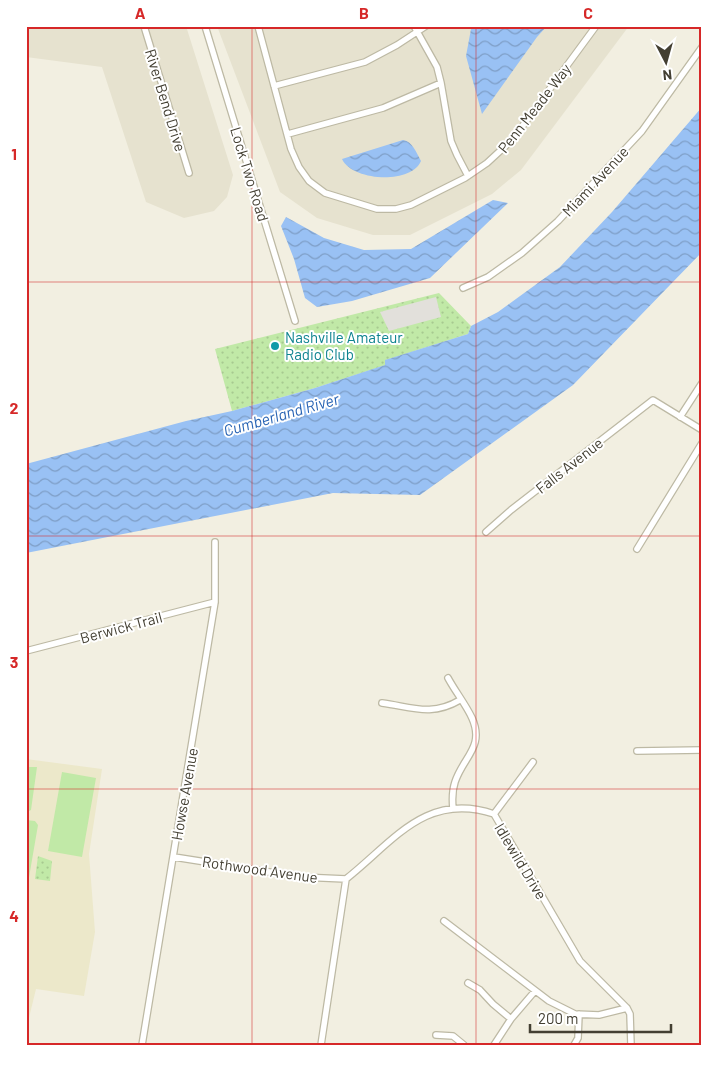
<svg xmlns="http://www.w3.org/2000/svg" width="728" height="1071" viewBox="0 0 728 1071" font-family="Barlow,sans-serif">
	<style>
		.residential { fill: #e6e2cf }
		.education { fill: #ece8ca }
		.park { fill: url(#park-dots) }
		.pitch { fill: #c1e9a7 }
		.parking { fill: #e2e0db }
		.water { fill: url(#water-waves) }
		.lines { fill: none; stroke-linecap: round; stroke-linejoin: round }
		.street-casing { stroke: #bdb9a4; stroke-width: 8 }
		.street { stroke: #fff; stroke-width: 5.5 }
		.grid { fill: none; stroke: #d62828; stroke-width: 1; stroke-opacity: 0.55 }
		.culture-dot { fill: #0f9aa8; stroke: #fff; stroke-width: 2 }
		.labels { text-anchor: middle; dominant-baseline: central; stroke-width: 4; stroke-linejoin: round; paint-order: stroke }
		.street-label { font-size: 15px; fill: #433f32; stroke: #fff }
		.culture-label { font-size: 15px; fill: #0d838f; stroke: #fff; text-anchor: start }
		.water-label { font-size: 16px; font-style: italic; fill: #2763b4; stroke: #fff }
		.neatline { fill: none; stroke: #d62828; stroke-width: 2 }
		.grid-label { font-size: 16px; text-anchor: middle; font-weight: bold; fill: #d62828 }
	</style>
	<defs>
		<pattern id="park-dots" width="8" height="8" patternUnits="userSpaceOnUse" patternTransform="scale(1.25)"><rect width="8" height="8" fill="#c1e9a7"/><path d="M2 2h.1M6 6h.1" fill="none" stroke="#a7c990" stroke-width="1.8" stroke-linecap="round"/></pattern>
		<pattern id="water-waves" width="16" height="10" patternUnits="userSpaceOnUse" patternTransform="scale(1.25)"><rect width="16" height="10" fill="#99c1f4"/><path d="M0 5q4-4 8 0t8 0" fill="none" stroke="#7e9ec6"/></pattern>
	</defs>
	<rect width="100%" height="100%" fill="#f2efe1"/>
	<path class="residential" d="M26,26H186L233,175L227,197L214,211L184,218L146,202L102,67L26,57Z
		M217,26H629L521,170L492,194L410,235H373L317,218L280,192Z"/>
	<path class="education" d="M26,759L102,769L89,854L95,932L84,996L36,989L26,1030Z"/>
	<path class="park" d="M439,293L471,326L468,334L386,360V365L315,388L232,411L215,349Z
		M38,856L52,861L50,881L35,879Z"/>
	<path class="pitch" d="M26,767H37L31,810L27,812Z
		M62,772L96,778L82,857L48,851Z
		M26,820L35,821L38,825L27,889Z"/>
	<path class="parking" d="M436,297L441,317L389,331L380,312Z"/>
	<path class="water" d="M474,26H547L537,37L482,114L466,56L471,29Z
		M702,107V252L573,385L420,495L333,493L26,553V464L186,421L232,411L315,388L385,365V360L468,334L471,326L498,312L560,267L612,212Z
		M403,140C413,142 416,152 421,161C411,185 352,181 342,159Z
		M493,200L508,203L430,278L352,301L317,307L305,298L294,259L281,226L286,217L324,238L364,250L411,249Z"/>
	<g class="lines">
		<defs>
			<path id="street" d="M144,26L189,173
				M205,26L295,321
				M258,26L291,149L299,167L309,181L325,193L377,209H396L411,205L465,178L487,163L513,139L596,26
				M414,26L437,67L441,83L451,141L457,155L468,176
				M274,86L365,62L397,45L426,26
				M288,134L383,108L441,83
				M463,288L488,277L522,253L558,221L642,131L702,47
				M680,417L702,383
				M486,532L511,510L653,400L702,430
				M637,549L702,443
				M26,651L215,602
				M448,678C455,691 466,705 472,718C485,747 463,757 455,782C452,791 452,799 453,809
				M382,703C412,707 431,717 460,700
				M637,751L702,750
				M494,814L533,762
				M174,857L301,877L346,879
				M346,879C393,842 426,791 494,814L580,961L627,1008L630,1014L631,1045
				M444,921L549,1001L575,1014L599,1015L627,1008
				M468,983L480,990L493,1004L511,1019
				M436,1035L453,1036L464,1045
				M142,1045L215,602V542
				M321,1045L346,879
				M494,1045L511,1019L535,991
				M574,1045L578,1038L579,1014"/>
		</defs>
		<use href="#street" class="street-casing"/>
		<use href="#street" class="street"/>
	</g>
	<path class="grid" d="M252,26V1045M476,26V1045M26,282H702M26,536H702M26,789H702"/>
	<circle class="culture-dot" cx="275" cy="346" r="5"/>
	<g class="labels">
		<g class="street-label">
			<text transform="translate(166 100) rotate(73)">River Bend Drive</text>
			<text transform="translate(534 108) rotate(-52)">Penn Meade Way</text>
			<text transform="translate(250 174) rotate(73)">Lock Two Road</text>
			<text transform="translate(595 181) rotate(-47)">Miami Avenue</text>
			<text transform="translate(569 465) rotate(-38)">Falls Avenue</text>
			<text transform="translate(121 627) rotate(-15)">Berwick Trail</text>
			<text transform="translate(184 794) rotate(-80)">Howse Avenue</text>
			<text transform="translate(521 861) rotate(59)">Idlewild Drive</text>
			<text transform="translate(260 869) rotate(8)">Rothwood Avenue</text>
		</g>
		<g class="culture-label">
			<text x="285" y="337">Nashville Amateur<tspan x="285" dy="17">Radio Club</tspan></text>
		</g>
		<g class="water-label">
			<text transform="translate(281 414) rotate(-16)">Cumberland River</text>
		</g>
	</g>
	<rect width="728" height="1071" fill="none" stroke="#ffffff" stroke-width="55"/>
	<g transform="translate(666 62) rotate(174)" stroke="#ffffff" stroke-width="4" paint-order="stroke">
	<path d="M0-4L9 19L0 12L-9 19Z" fill="#433f32"/>
	<text y="-8" font-size="14" font-weight="bold" text-anchor="middle" fill="#433f32">N</text>
	</g>
	<path d="M530 1024v8h141v-8" fill="none" stroke="#433f32" stroke-width="2.5"/>
	<text x="538" y="1024" font-size="15" fill="#433f32" stroke="#ffffff" stroke-width="4" paint-order="stroke">200 m</text>
	<rect x="28" y="28" width="672" height="1016" class="neatline"/>
	<g class="grid-label">
		<text x="140" y="19">A</text>
		<text x="364" y="19">B</text>
		<text x="588" y="19">C</text>
		<text x="14" y="160">1</text>
		<text x="14" y="414">2</text>
		<text x="14" y="668">3</text>
		<text x="14" y="922">4</text>
	</g>
</svg>
